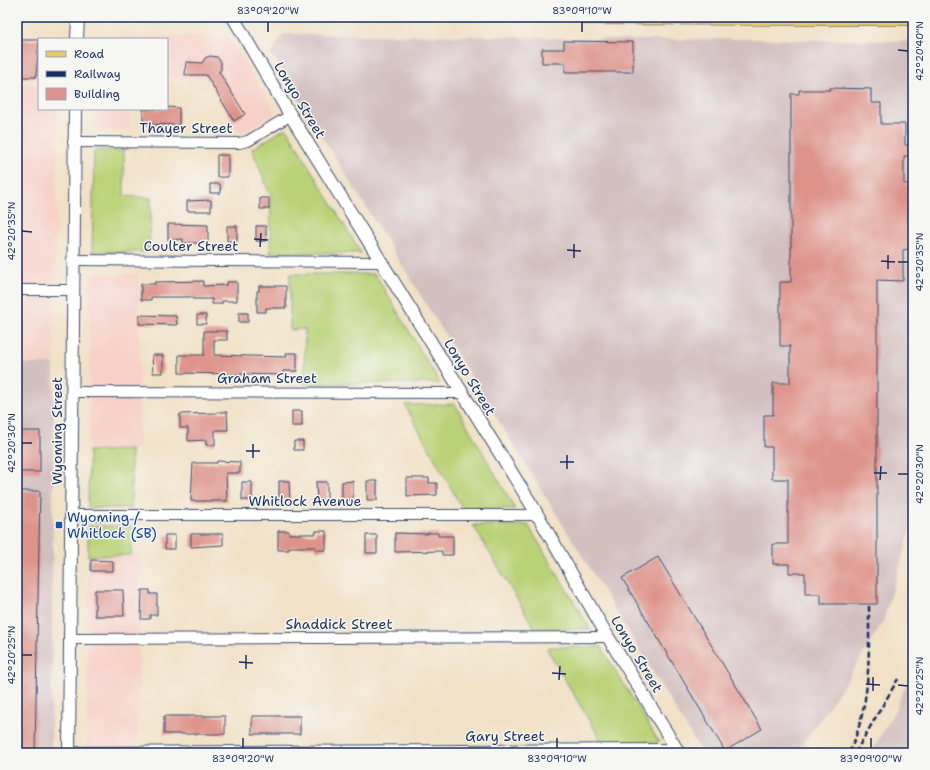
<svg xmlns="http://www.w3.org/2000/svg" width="930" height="770" viewBox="0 0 930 770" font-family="'Shantell Sans',sans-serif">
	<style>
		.built { fill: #f7d1c8 }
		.industrial { fill: #d2bfc0 }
		.grass { fill: #bad277; stroke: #6a806a }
		.building { fill: #de938a }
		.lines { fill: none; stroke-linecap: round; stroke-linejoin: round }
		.minor-casing { stroke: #3b4a6e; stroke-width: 12 }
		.tertiary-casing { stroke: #3b4a6e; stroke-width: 14 }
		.primary-casing { stroke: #3b4a6e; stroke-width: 16 }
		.minor { stroke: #fff; stroke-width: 10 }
		.tertiary { stroke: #fff; stroke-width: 12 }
		.primary { stroke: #eac769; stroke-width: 15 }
		.rail { stroke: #1b2f5e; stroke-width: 2.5; stroke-dasharray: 6 3; stroke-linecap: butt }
		.ticks { fill: none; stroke: #1b2f5e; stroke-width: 1.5 }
		.transit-dot { fill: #1a4fb4; stroke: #f6f6f2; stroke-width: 1.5 }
		.labels { text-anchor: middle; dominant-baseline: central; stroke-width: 3; stroke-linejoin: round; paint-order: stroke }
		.street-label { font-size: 14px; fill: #1b2f5e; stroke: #f6f6f2 }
		.transit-label { font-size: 14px; fill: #164399; stroke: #f6f6f2; text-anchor: start }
		.neatline { fill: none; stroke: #1b2f5e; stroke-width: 1.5 }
		.ticks-label { font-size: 10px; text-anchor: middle; fill: #1b2f5e }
	</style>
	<rect width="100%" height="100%" fill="#f6f6f2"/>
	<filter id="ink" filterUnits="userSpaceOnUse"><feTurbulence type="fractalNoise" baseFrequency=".025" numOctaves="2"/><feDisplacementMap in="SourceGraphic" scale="8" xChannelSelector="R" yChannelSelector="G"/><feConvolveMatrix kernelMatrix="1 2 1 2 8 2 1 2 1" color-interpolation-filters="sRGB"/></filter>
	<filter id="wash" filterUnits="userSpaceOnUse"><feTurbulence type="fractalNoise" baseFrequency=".012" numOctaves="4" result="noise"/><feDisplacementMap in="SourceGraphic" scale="16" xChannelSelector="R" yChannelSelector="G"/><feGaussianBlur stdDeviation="0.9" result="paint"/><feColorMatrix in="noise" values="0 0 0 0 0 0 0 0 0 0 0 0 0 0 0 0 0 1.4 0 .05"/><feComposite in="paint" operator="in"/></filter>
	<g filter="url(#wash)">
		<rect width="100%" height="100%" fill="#f1e1c6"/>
		<path class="built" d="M17,35L58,36V39H39V78H17Z
			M94,36H229L276,113L244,132L237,131L205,78L167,77V39H94Z
			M17,85H39V109H58L54,364H17Z
			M95,109H131L130,131H94Z
			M90,274H139L140,450L89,451Z
			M140,555L138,753H87L88,556Z"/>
		<path class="industrial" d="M283,34L482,36L635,40L747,39L913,41V522L883,622L838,694L796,753H702L578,549L271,54Z
			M17,364H54L51,753H17Z
			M913,670V753H871L894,712Z"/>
		<path class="grass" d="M286,128L361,253H270L271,197L252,149Z
			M94,150L124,151V196L151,198L149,252H92Z
			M290,274H375L440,383L304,384L305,329L290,330Z
			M455,404L515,509L462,508L405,405Z
			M131,450V508H88L89,451Z
			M473,525H528L590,629H535Z
			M88,526H131V555L88,556Z
			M550,647H601L659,742H602L547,649Z"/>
		<g id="blocks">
			<path class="building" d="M17,40H39L36,77H17Z
				M564,41L633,42V72H565V63H542V49H564Z
				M210,56L217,57L221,62V69L219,72L245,114L234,121L206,75H185L186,62L202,63L205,58Z
				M830,88L871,89V103H881V124H905V145H913V156H904V184H913V242H909V249L903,250V281L877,280V604H821V594H805V573H789V564H773V544H788V479H772V447H764V415H773V383H790V346H780V282H791V94H799V90H830Z
				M168,107L179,108V125L143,124V109H168Z
				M217,155H228V177H217Z
				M210,184H220L221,193H210Z
				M260,198H269V209H260Z
				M211,200V211H187V201Z
				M168,224L208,225V243H183V239L168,240Z
				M227,226H237V241H227Z
				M256,226H266V241H256Z
				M203,281V286L227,285V282H237V301H222V304H212V299H193V297H151V300H141V284H155V282Z
				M259,286H286V308H266V312H257V291H259Z
				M239,313H248V322H239Z
				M139,315L176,316L177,325L139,324Z
				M197,315H206V324H197Z
				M204,331H227V340H214V355L287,357L286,353H297V371H283V375L179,373V355H204Z
				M152,355H163V373H153Z
				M292,411H302V426H292Z
				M217,412H227L228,430H215V445H206V440L188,441V428H180V414L217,413Z
				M17,431H40V472H17Z
				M294,441H303V450H294Z
				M217,461L240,462V473H226L227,501H191L193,463H217Z
				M407,478H429V483H437V495L407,496Z
				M279,481H289L290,500H279Z
				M353,481V500H342V482Z
				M367,481H377V500H367Z
				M242,482H252V500H242Z
				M316,482H327V500H317Z
				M17,491H40L35,753H17Z
				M278,531H289V534H316V531H326V550H316V547H289V550H278Z
				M395,533L428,534V533H438V536H453V555H442V551L395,552Z
				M191,534H223V545L191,547Z
				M165,535H175V549H165Z
				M366,535H377V553H366Z
				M658,557L762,729L725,751L622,578Z
				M91,560L113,561V571H91Z
				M95,590H123L124,616H95Z
				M142,590H150V594H157V615H150V619H141Z
				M164,716H225V734H164Z
				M252,716H300V734H252Z"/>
		</g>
	</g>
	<g filter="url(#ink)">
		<use href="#blocks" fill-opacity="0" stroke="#3b4a6e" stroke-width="1"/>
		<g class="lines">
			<defs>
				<path id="minor" d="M73,142L239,143L248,141L291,115
					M72,260L382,262
					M17,290H73
					M72,392L461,393
					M72,515H538
					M70,639L608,637
					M69,752L677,749"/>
				<path id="tertiary" d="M233,17L286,108L533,507L608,637L679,753
					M77,39L78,17
					M69,753L75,109"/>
				<path id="primary" d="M586,17L913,18"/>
			</defs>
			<use href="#minor" class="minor-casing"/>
			<use href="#tertiary" class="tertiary-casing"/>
			<use href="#primary" class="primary-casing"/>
			<use href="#minor" class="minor"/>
			<use href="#tertiary" class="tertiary"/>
			<use href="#primary" class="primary"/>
			<path class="rail" d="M849,753C871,706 869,656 869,606
				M855,753L898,679"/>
		</g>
	</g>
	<path class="ticks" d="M268,32V22M582,32V22M898,50L908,51M22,231L32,232M254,239L268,240M260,247L261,233M567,250L581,251M574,258V244M881,261L895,262M898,262H908M888,269V255M22,443H32M246,451H260M253,458V444M560,462H574M567,469V455M874,473H887M898,474H908M880,480L881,466M22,655H32M239,662L253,663M246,669V655M552,673L566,674M559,680L560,666M866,684L880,685M898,685L908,686M873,691V677M243,748V738M557,748V738M871,748V738"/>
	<rect class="transit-dot" x="55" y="521" width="8" height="8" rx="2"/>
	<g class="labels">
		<g class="street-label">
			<text transform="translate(300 100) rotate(59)">Lonyo Street</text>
			<text x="186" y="128">Thayer Street</text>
			<text x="191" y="246">Coulter Street</text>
			<text transform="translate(470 377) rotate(59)">Lonyo Street</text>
			<text x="267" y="378">Graham Street</text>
			<text transform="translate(57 431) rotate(-90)">Wyoming Street</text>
			<text x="305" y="501">Whitlock Avenue</text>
			<text x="339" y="624">Shaddick Street</text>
			<text transform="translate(637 654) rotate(59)">Lonyo Street</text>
			<text x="505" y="736">Gary Street</text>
		</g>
		<g class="transit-label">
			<text x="67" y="517">Wyoming /<tspan x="67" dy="16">Whitlock (SB)</tspan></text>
		</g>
	</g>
	<rect width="930" height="770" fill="none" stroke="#f6f6f2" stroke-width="44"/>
	<rect x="38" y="38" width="130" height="72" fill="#f6f6f2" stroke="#9ea6b7"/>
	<rect x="46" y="51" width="20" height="6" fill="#eac769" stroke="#9ea6b7"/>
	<text x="74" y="58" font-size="12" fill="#1b2f5e">Road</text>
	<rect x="46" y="71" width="20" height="6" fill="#1b2f5e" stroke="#9ea6b7"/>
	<text x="74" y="78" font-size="12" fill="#1b2f5e">Railway</text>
	<rect x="46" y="88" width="20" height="12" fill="#de938a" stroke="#9ea6b7"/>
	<text x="74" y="98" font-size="12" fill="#1b2f5e">Building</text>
	<rect x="22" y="22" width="886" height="726" class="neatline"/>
	<g class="ticks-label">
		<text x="268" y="14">83°09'20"W</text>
		<text x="582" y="14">83°09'10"W</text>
		<text transform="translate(919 51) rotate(-90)" y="4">42°20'40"N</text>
		<text transform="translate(11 231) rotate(-90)" y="4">42°20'35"N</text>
		<text transform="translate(919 262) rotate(-90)" y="4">42°20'35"N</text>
		<text transform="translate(11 443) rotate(-90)" y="4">42°20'30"N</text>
		<text transform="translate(919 474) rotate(-90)" y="4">42°20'30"N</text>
		<text transform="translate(11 655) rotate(-90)" y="4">42°20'25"N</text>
		<text transform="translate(919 686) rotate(-90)" y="4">42°20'25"N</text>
		<text x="243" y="762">83°09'20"W</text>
		<text x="557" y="762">83°09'10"W</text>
		<text x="871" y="762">83°09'00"W</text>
	</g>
</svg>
